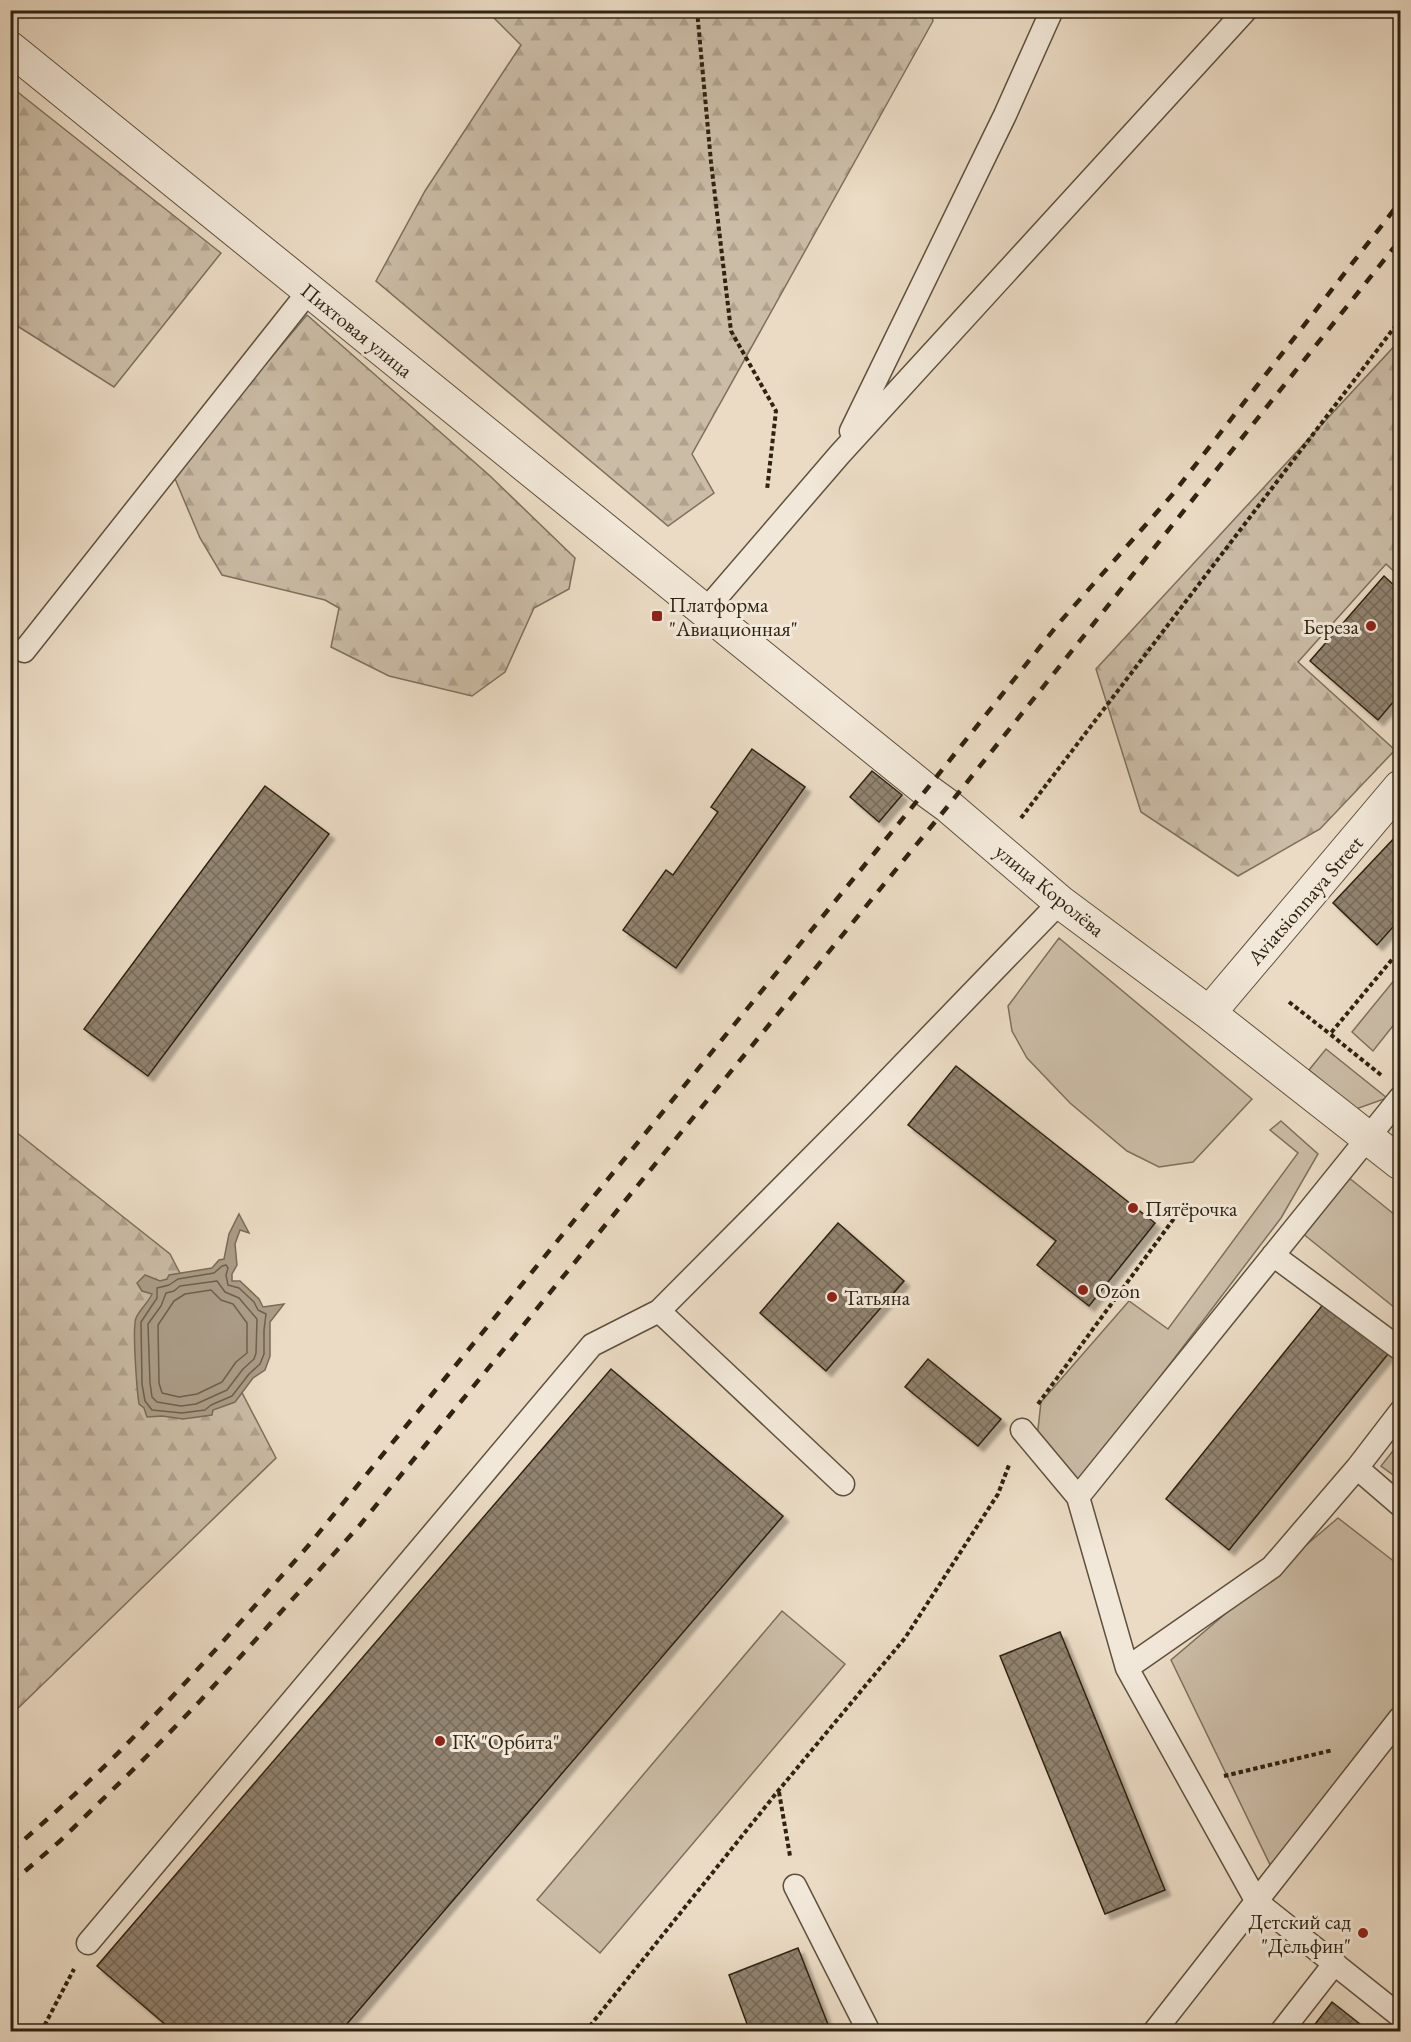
<svg xmlns="http://www.w3.org/2000/svg" width="1411" height="2042" viewBox="0 0 1411 2042" font-family="'EB Garamond',serif">
	<style>
		.grass { fill: #cbbca6; stroke: #7d705c; stroke-width: 1.5 }
		.forest { fill: url(#forest-firs); stroke: #7d705c; stroke-width: 1.5 }
		.water { fill: #ab9c87; stroke: #796c58; stroke-width: 1.5 }
		.lines { fill: none; stroke-linecap: round; stroke-linejoin: round }
		.shore { stroke: #6d604c; stroke-width: 1.5 }
		.building { fill: url(#building-cross-hatch); stroke: #2f2312; stroke-width: 1.5; filter: url(#shadow) }
		.lane-casing { stroke: #5e513e; stroke-width: 25 }
		.street-casing { stroke: #5e513e; stroke-width: 35 }
		.path { stroke: #2f2312; stroke-width: 4; stroke-dasharray: 4.5 3; stroke-linecap: butt }
		.lane { stroke: #f2e8d9; stroke-width: 22 }
		.street { stroke: #f2e8d9; stroke-width: 33 }
		.rail { stroke: #2f2312; stroke-width: 4.5; stroke-dasharray: 10 10; stroke-linecap: butt }
		.poi-dot { fill: #8f2418; stroke: #f2e8d9; stroke-width: 2 }
		.labels { text-anchor: middle; dominant-baseline: central; stroke-width: 6; stroke-linejoin: round; paint-order: stroke }
		.street-label { font-size: 21px; fill: #2f2312; stroke: #f2e8d9 }
		.poi-label { font-size: 21px; fill: #2f2312; stroke: #f2e8d9; text-anchor: start }
	</style>
	<defs>
		<pattern id="forest-firs" width="22" height="20" patternUnits="userSpaceOnUse" patternTransform="scale(1.5)"><rect width="22" height="20" fill="#cbbca6"/><path d="M5 1l3.5 6h-7zM16 11l3.5 6h-7z" fill="#afa18e"/></pattern>
		<pattern id="building-cross-hatch" width="8" height="8" patternUnits="userSpaceOnUse" patternTransform="scale(1.5)"><rect width="8" height="8" fill="#91836f"/><path d="M0 0l8 8M0 8l8-8" fill="none" stroke="#776b5a"/></pattern>
		<filter id="shadow"><feDropShadow dx="5.5" dy="5.5" stdDeviation="1.5" flood-color="#0004"/></filter>
	</defs>
	<rect width="100%" height="100%" fill="#ebdbc4"/>
	<filter id="stains"><feTurbulence type="fractalNoise" baseFrequency=".00333" numOctaves="4"/><feColorMatrix values="0 0 0 0 .2 0 0 0 0 .09 0 0 0 0 .02 0 0 0 .5 -.17"/></filter>
	<radialGradient id="worn" r=".72"><stop offset=".6" stop-color="#630" stop-opacity="0"/><stop offset="1" stop-color="#630" stop-opacity=".3"/></radialGradient>
	<path class="grass" d="M1059,938L1252,1099L1193,1162L1159,1167L1127,1151L1070,1103L1027,1058L1012,1031L1008,1006Z
		M1400,973V1017L1373,1051L1352,1032Z
		M1326,1049L1387,1098L1356,1109L1309,1070Z
		M1281,1121L1318,1154L1281,1218L1078,1485L1037,1438L1041,1402L1129,1301L1168,1329L1298,1153L1270,1130Z
		M1348,1177L1400,1219V1312L1302,1233Z
		M1400,1442V1480L1381,1466Z
		M1338,1518L1400,1566V1703L1277,1879L1171,1660Z
		M782,1611L845,1664L600,1953L537,1900Z"/>
	<path class="forest" d="M487,11H931L933,21L692,454L714,493L668,526L376,281L425,191L521,45Z
		M10,86L221,253L114,387L11,322Z
		M307,315L489,475L575,558L569,589L534,608L505,672L472,696L389,676L331,647L339,608L325,600L222,575L200,538L173,474Z
		M1400,340V577L1386,564L1298,662L1395,750L1320,829L1238,876L1141,812L1096,669Z
		M11,1128L170,1254L276,1458L11,1715Z"/>
	<path class="water" d="M239,1214L249,1233L240,1230L235,1244L237,1265L232,1274V1281H240L259,1299L263,1307L284,1304L270,1322V1356L265,1370L253,1378L235,1402L213,1410L212,1415L183,1419L162,1416L147,1417L144,1408L139,1404C137,1391 132,1327 136,1318C140,1309 148,1303 152,1294L142,1291L137,1283L145,1275L160,1281L167,1279L169,1275L212,1268L219,1260L224,1259L229,1234Z"/>
	<g class="lines">
		<path class="shore" d="M226,1265L228,1268L226,1275L228,1285L239,1288L254,1302L258,1310L266,1314L264,1330V1354L260,1364L249,1374L232,1396L211,1405L205,1410L182,1413L152,1410L145,1401L142,1384L141,1322L157,1298V1288L169,1285L178,1279L214,1273L222,1266Z
			M217,1281L225,1292L239,1298L257,1319L256,1353L254,1359L243,1369L227,1390L196,1404L181,1406L157,1402L152,1397L150,1383L148,1324L161,1306L166,1293L174,1291L180,1286Z
			M211,1290L221,1300L233,1304L247,1323V1353L236,1362L222,1382L197,1394L179,1397L162,1393L159,1383L158,1325L174,1301L185,1294Z"/>
	</g>
	<path class="building" d="M1384,576L1400,591V694L1378,720L1310,661Z
		M752,749L805,787L676,968L623,930L666,870L673,875L718,812L711,807Z
		M872,771L902,795L879,822L850,797Z
		M265,786L329,834L148,1076L84,1029Z
		M1400,832V891L1395,897L1400,902V919L1377,945L1333,903Z
		M956,1066L1155,1223L1089,1306L1037,1265L1056,1241L908,1125Z
		M838,1223L904,1281L826,1371L760,1313Z
		M1325,1302L1388,1354L1229,1550L1166,1499Z
		M928,1359L1001,1419L978,1446L905,1387Z
		M611,1369L783,1516L340,2032H174L97,1966Z
		M1060,1632L1165,1890L1105,1914L1000,1656Z
		M798,1948L831,2032H750L729,1975Z
		M1332,2002L1370,2032H1309Z"/>
	<g class="lines">
		<defs>
			<path id="lane" d="M851,431L1005,115L1052,10
				M704,612L840,454L1246,10
				M24,651L309,291
				M1400,1098L1078,1497L1127,1668L1257,1902L1400,2016
				M1273,1255L1400,1349
				M659,1311L843,1484
				M1022,1430L1078,1497
				M1357,1468L1400,1505
				M1127,1668L1272,1567L1357,1468L1400,1412
				M795,1886L869,2032
				M88,1943L592,1345L659,1311L861,1108L1060,902
				M1154,2032L1400,1718
				M1281,2032L1335,1963"/>
			<path id="street" d="M10,48L926,790L948,806L1060,902L1209,1013L1400,1163
				M1209,1013L1400,787"/>
		</defs>
		<use href="#lane" class="lane-casing"/>
		<use href="#street" class="street-casing"/>
		<path class="path" d="M697,10L711,162L731,331L776,411L767,490
			M1021,818L1400,320
			M1289,1002L1330,1034
			M1381,1075L1330,1034L1400,950
			M1038,1404L1181,1209
			M1224,1776L1333,1750
			M779,1792L790,1856
			M41,2032L74,1969
			M585,2032L778,1791L905,1638L998,1494L1009,1465"/>
		<use href="#lane" class="lane"/>
		<use href="#street" class="street"/>
		<path class="rail" d="M10,1852C48,1819 86,1785 122,1749C186,1684 247,1615 308,1546L926,790L1059,623L1172,495L1400,202
			M10,1884L60,1841L146,1757L200,1701L360,1525L948,806L1400,240"/>
	</g>
	<g class="poi-dot">
		<rect x="651" y="610" width="12" height="12" rx="3"/>
		<circle cx="1371" cy="626" r="6"/>
		<circle cx="1133" cy="1208" r="6"/>
		<circle cx="1083" cy="1290" r="6"/>
		<circle cx="832" cy="1297" r="6"/>
		<circle cx="440" cy="1741" r="6"/>
		<circle cx="1363" cy="1933" r="6"/>
	</g>
	<g class="labels">
		<g class="street-label">
			<text transform="translate(357 330) rotate(39)">Пихтовая улица</text>
			<text transform="translate(1050 890) rotate(39)">улица Королёва</text>
			<text transform="translate(1305 900) rotate(-49)">Aviatsionnaya Street</text>
		</g>
		<g class="poi-label">
			<text x="669" y="604">Платформа<tspan x="669" dy="24">"Авиационная"</tspan></text>
			<text x="1359" y="626" text-anchor="end">Береза</text>
			<text x="1145" y="1208">Пятёрочка</text>
			<text x="1095" y="1290">Ozon</text>
			<text x="844" y="1297">Татьяна</text>
			<text x="452" y="1741">ГК "Орбита"</text>
			<text x="1351" y="1921" text-anchor="end">Детский сад<tspan x="1351" dy="24">"Дельфин"</tspan></text>
		</g>
	</g>
	<rect width="1411" height="2042" fill="none" stroke="#ebdbc4" stroke-width="36"/>
	<rect x="12" y="12" width="1387" height="2018" fill="none" stroke="#2f2312" stroke-width="3"/>
	<rect x="18" y="18" width="1375" height="2006" fill="none" stroke="#2f2312" stroke-width="1.5"/>
	<rect width="100%" height="100%" filter="url(#stains)"/>
	<rect width="100%" height="100%" fill="url(#worn)"/>
</svg>
